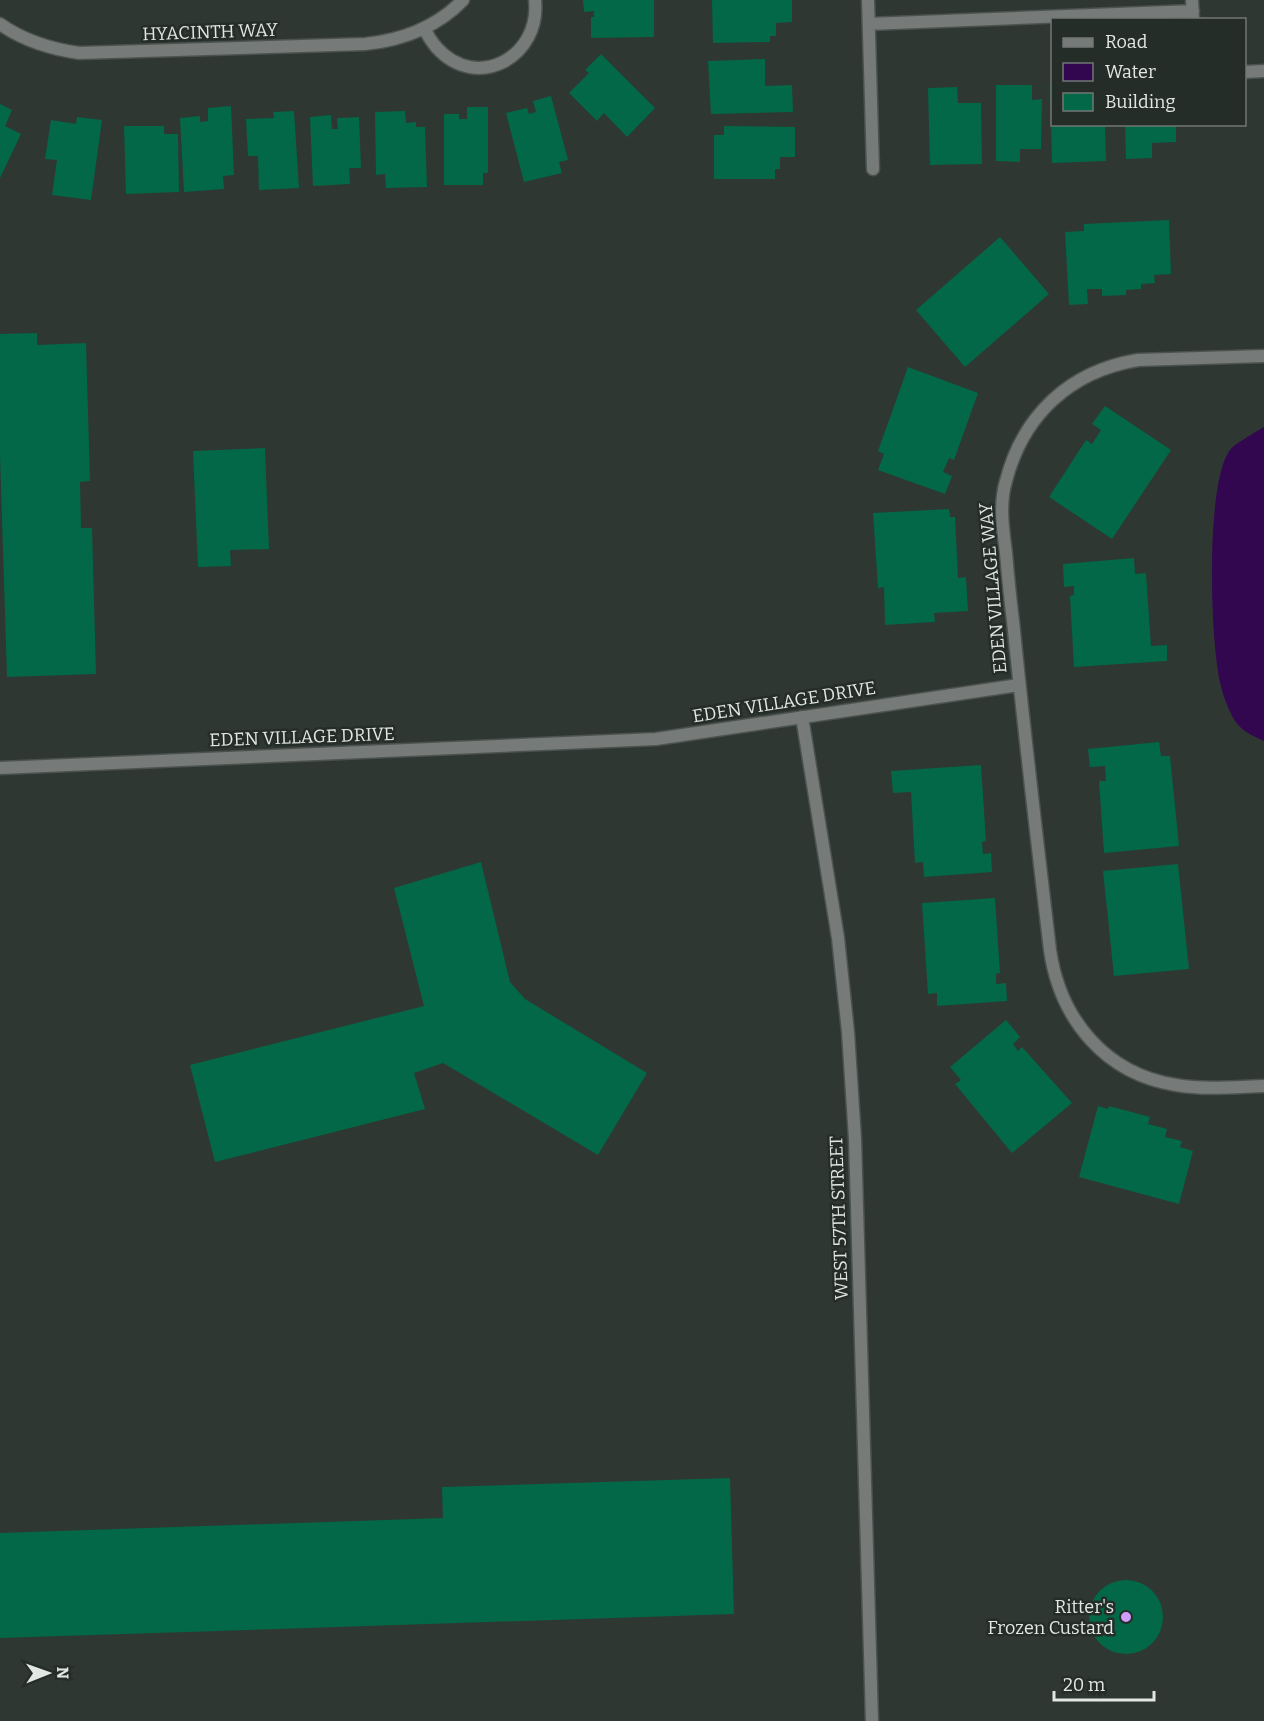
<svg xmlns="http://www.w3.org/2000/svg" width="1264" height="1721" viewBox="0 0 1264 1721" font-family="Bitter,serif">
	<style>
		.water { fill: #330650 }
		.building { fill: #036847 }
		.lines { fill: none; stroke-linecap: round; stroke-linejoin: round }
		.street-casing { stroke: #4c534f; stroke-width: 15 }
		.street { stroke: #767a78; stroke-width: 12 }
		.poi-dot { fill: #cf9eff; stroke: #252d29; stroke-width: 2 }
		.labels { text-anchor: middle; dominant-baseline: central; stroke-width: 5; stroke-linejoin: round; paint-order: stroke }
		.street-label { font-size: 18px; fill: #e2e7e4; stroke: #252d29 }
		.poi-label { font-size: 18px; fill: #e2e7e4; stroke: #252d29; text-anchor: end }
	</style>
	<rect width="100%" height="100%" fill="#2f3733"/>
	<path class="water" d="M1264,427V741C1251,735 1239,730 1232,716C1228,707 1223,696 1221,686C1210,645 1205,483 1230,450C1234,444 1256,432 1264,427Z"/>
	<path class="building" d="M583,0H654V37L591,38V17H594V11L584,12Z
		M712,0H792V22L776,23V36H770V42L713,43Z
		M601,54L655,108L627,137L604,113L597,121L569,93L589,73L585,70Z
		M765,59V86L792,85L793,112L711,114L708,61Z
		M996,85H1032V100L1042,99L1041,149H1020V162L996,161Z
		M1050,85H1052V110H1051Z
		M957,87L958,103H981L982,164L930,165L928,88Z
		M551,96L568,160L559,162L562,173L524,182L506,113L527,108L529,114L536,112L533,101Z
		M0,104L12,110L5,126L21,134L0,178Z
		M231,106L234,175L223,176L224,189L184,192L180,118L200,116V122L208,121V108Z
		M467,107H488V173H483V185H444V114H459V119H467Z
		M294,111L299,188L259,190L258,156H248L246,119L274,118L273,112Z
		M405,111L406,123L416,122V127H425L427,187L386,188L385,174L376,175L375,112Z
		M331,115L332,129H338L337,118L359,117L361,168H349L350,184L313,186L310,117Z
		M77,117L102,120L91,200L52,195L57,160L45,159L51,120L76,124Z
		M1051,124H1105L1106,161L1052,163Z
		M1125,124H1176V142L1152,143V158L1126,159Z
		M124,126H164V134H178L179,192L126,194Z
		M724,126L795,127V157H780V169H775V179H714V135H724Z
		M1169,220L1171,274L1154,275L1155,283L1141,284V289L1126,290V295L1102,296V289H1087L1088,304L1069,305L1065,232L1084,231V224Z
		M1000,237L1049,294L965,367L916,310Z
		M37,333V345L86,343L90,481L80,482L81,528H92L96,674L7,677L0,455V334Z
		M908,367L978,393L954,460L949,458L943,472L952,476L945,494L878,470L884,454L878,451Z
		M1105,406L1171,450L1112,539L1049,497L1086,440L1092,444L1101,430L1092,424Z
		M265,448L269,549L230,550L231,566L198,567L193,451Z
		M949,509L950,517H955L958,578L966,577L968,611L934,613L935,622L885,625L884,587L878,588L873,513Z
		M1134,558L1135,574L1146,573L1151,646L1167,645V661L1074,667L1070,596L1074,595V586L1064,587L1063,564Z
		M1159,742L1161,756H1170L1179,846L1104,853L1099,781H1106L1105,766L1090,767L1088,749Z
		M981,765L986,841L982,842L983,854L991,853L992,872L924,877L923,862L915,863L911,792L893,793L891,771Z
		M481,862L510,982L525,999L647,1073L598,1155L443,1063L414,1073L425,1109L215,1162L190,1065L424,1006L394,888Z
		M1178,864L1189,969L1114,976L1103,871Z
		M995,898L1000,973L996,974V984L1006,983L1007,1001L937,1006V993L928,994L922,903Z
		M1006,1020L1020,1037L1013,1044L1018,1051L1022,1047L1072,1103L1012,1153L955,1084L961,1080L950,1067Z
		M1098,1106L1108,1109L1109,1106L1150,1117L1148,1124L1167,1129L1165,1137L1182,1141L1180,1147L1193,1151L1179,1204L1079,1177Z
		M730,1478L734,1614L0,1638V1533L443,1518L442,1487Z
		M1089 1617a37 37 0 1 1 74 0a37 37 0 1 1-74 0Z"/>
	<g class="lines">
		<defs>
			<path id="street" d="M868,0L873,169
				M1192,0L1193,20
				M0,24C24,41 51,49 79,53L365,44C403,40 436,28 463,0
				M869,24L1193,11
				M425,29C428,37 431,41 437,48C477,92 541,57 535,0
				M1244,72L1264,71
				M1264,356L1138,360C1070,371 1023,415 1006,481C999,504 1003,530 1006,553C1008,576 1010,598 1013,621C1024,731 1037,840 1050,950C1060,1019 1105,1074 1176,1085C1205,1090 1235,1087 1264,1086
				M802,717L838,938L848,1032L855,1139L872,1721
				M0,768L656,739L1019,685"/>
		</defs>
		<use href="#street" class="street-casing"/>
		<use href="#street" class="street"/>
	</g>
	<circle class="poi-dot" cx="1126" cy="1617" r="6"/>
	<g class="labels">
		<g class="street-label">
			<text transform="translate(210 32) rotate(-2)">HYACINTH WAY</text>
			<text transform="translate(993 588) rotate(-95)">EDEN VILLAGE WAY</text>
			<text transform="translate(784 702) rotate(-9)">EDEN VILLAGE DRIVE</text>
			<text transform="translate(302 737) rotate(-2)">EDEN VILLAGE DRIVE</text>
			<text transform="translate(839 1218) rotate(-92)">WEST 57TH STREET</text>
		</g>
		<g class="poi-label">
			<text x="1114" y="1607">Ritter's<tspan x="1114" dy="21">Frozen Custard</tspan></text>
		</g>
	</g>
	<rect x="1051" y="18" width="195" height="108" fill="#252d29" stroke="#717774" stroke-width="1.5"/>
	<rect x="1063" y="38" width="30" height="9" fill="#767a78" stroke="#717774" stroke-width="1.5"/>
	<text x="1105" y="48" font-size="18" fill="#e2e7e4">Road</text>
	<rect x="1063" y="63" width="30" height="18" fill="#330650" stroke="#717774" stroke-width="1.5"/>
	<text x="1105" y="78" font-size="18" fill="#e2e7e4">Water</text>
	<rect x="1063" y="93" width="30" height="18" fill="#036847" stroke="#717774" stroke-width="1.5"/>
	<text x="1105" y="108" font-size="18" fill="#e2e7e4">Building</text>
	<g transform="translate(48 1673) rotate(89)" stroke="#252d29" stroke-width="4.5" paint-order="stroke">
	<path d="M0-4.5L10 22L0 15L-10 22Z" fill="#e2e7e4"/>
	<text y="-9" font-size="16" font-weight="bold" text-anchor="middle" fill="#e2e7e4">N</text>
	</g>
	<path d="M1054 1691v9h100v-9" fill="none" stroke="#e2e7e4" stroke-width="3"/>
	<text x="1063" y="1691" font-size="18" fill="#e2e7e4" stroke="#252d29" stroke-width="4.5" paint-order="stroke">20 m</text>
</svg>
